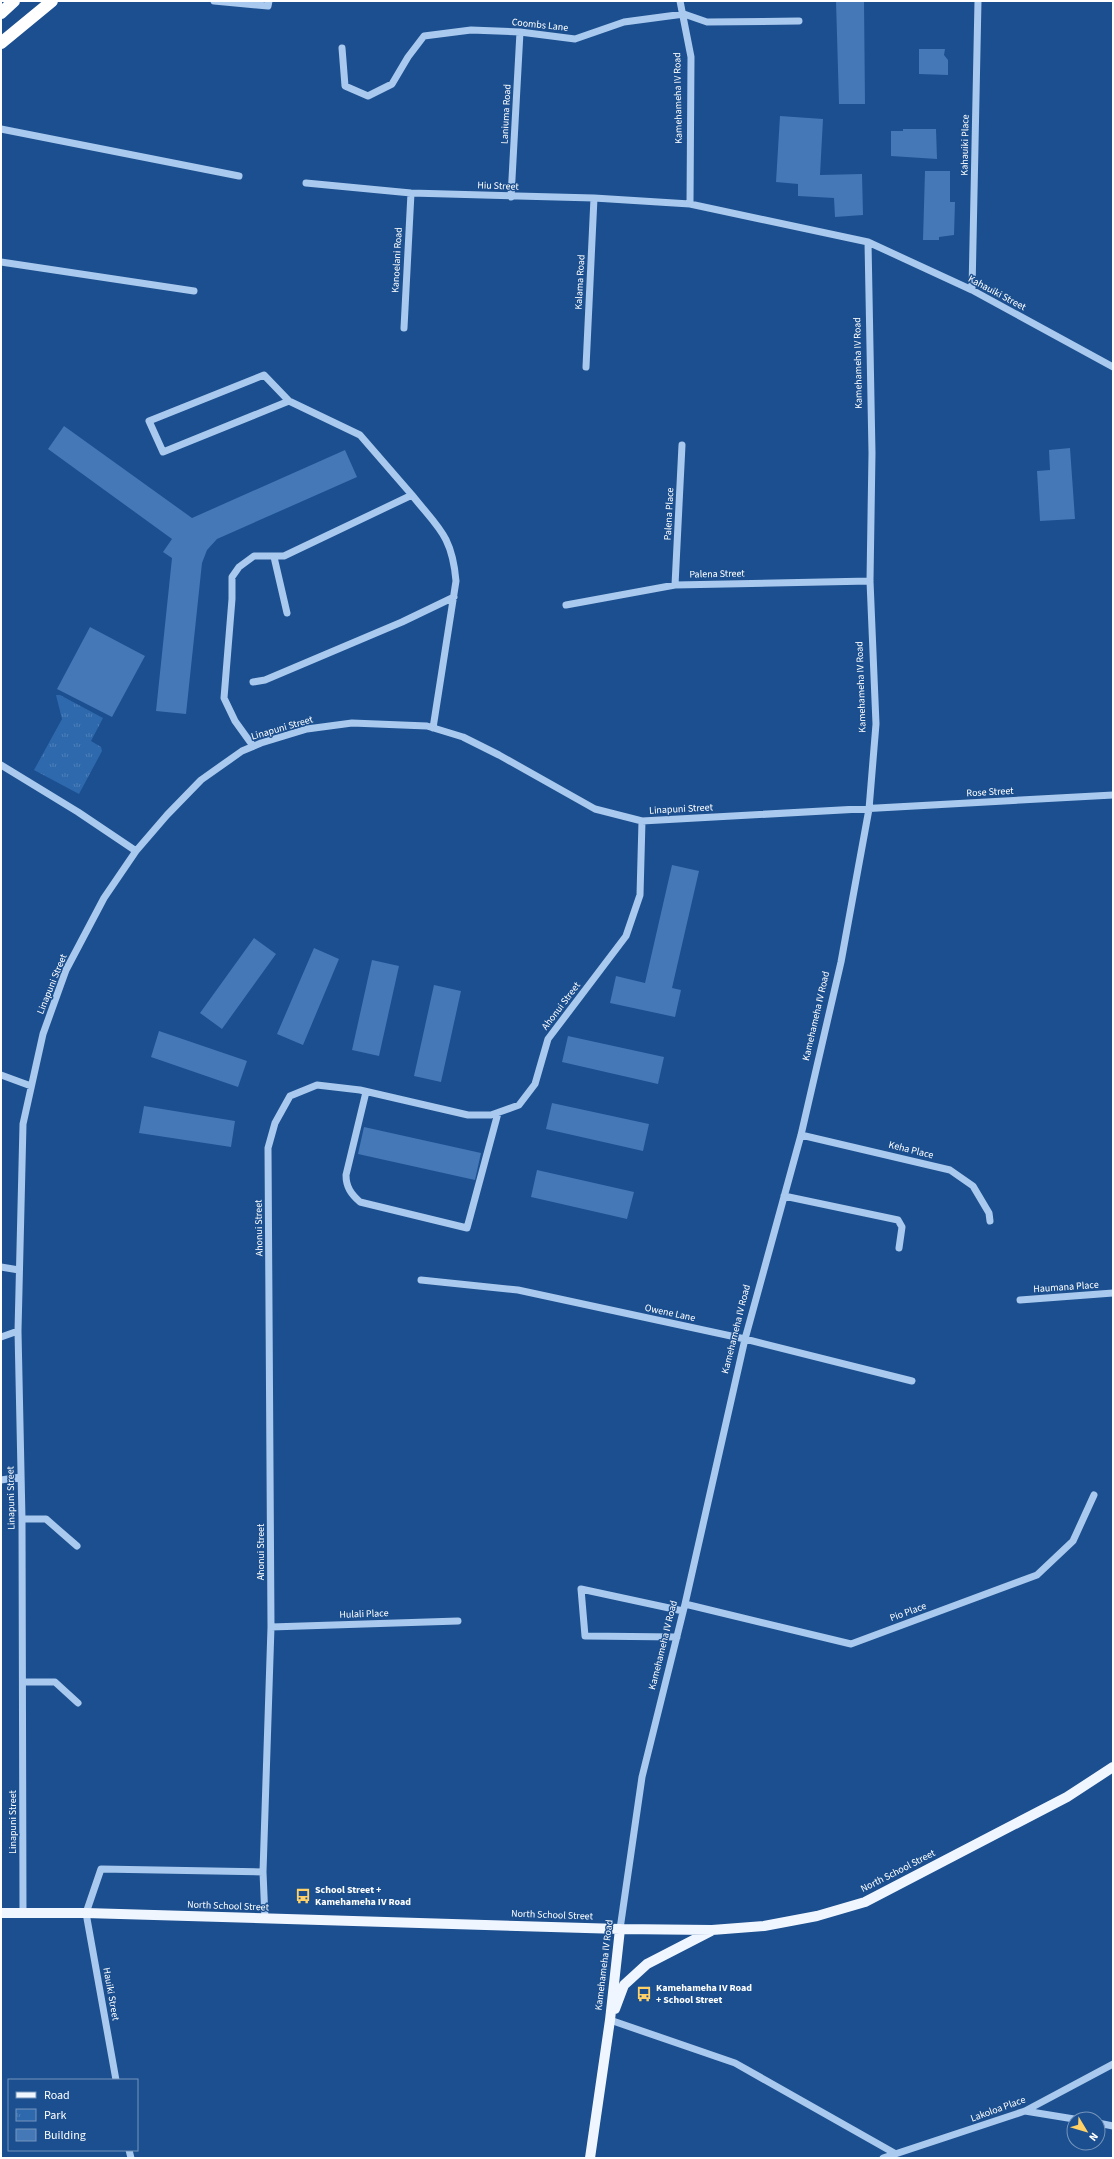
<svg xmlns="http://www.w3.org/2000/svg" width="1114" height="2159" viewBox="0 0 1114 2159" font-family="'Source Sans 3',sans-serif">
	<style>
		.park { fill: url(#park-tufts) }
		.building { fill: #4478b7 }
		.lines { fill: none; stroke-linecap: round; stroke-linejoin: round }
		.minor { stroke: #a9c9ee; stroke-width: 7 }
		.major { stroke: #f0f6ff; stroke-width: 10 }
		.highway { stroke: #fff; stroke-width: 12 }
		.labels { text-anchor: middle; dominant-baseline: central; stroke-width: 3; stroke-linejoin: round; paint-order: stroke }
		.street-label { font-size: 10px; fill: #fff; stroke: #1b4f8f }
		.poi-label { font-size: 10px; font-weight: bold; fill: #fff; stroke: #1b4f8f; text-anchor: start }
	</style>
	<defs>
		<pattern id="park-tufts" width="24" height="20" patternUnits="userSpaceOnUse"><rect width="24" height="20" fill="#2e69ad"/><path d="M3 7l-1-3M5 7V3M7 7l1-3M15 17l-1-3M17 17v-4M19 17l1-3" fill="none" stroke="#4d80b9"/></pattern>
	</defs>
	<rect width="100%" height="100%" fill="#1b4f8f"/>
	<path class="park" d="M56,695H60L103,718L91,741L101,747L102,751L79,794L34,770L62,719Z"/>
	<path class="building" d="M836,1H864L865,104H839Z
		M919,49H945L944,55L948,60V75L919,74Z
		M780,116L823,119L820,175L862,174L863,215L835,217L834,198L798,196V184L776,182Z
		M903,129H936L937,159L891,156V131H903Z
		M925,171H950V202H955L954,235L939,237V240H923Z
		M64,426L192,518L345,450L357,477L217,539L207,550L202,563L186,714L156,711L172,558L163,552L172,539L48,449Z
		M1070,448L1075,519L1040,521L1037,471L1050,470L1049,450Z
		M90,627L145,656L112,717L57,689Z
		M672,865L699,871L672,988L681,990L675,1017L610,1003L616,976L645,983Z
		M254,938L276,954L222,1029L200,1013Z
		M314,948L339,959L303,1045L277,1034Z
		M372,960L399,966L379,1056L352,1050Z
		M434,985L461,991L441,1082L414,1076Z
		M159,1031L247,1061L238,1087L151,1057Z
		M568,1036L664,1057L658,1084L562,1062Z
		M552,1103L649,1124L643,1151L546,1129Z
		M144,1106L235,1121L231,1147L139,1133Z
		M364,1127L481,1153L475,1180L358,1154Z
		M537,1170L634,1192L627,1219L531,1197Z"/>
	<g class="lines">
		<path class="minor" d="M214,1L268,6L269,1
			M680,1L691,57L690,204
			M342,48L345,86L368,96L392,84L408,57L424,36L471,30L520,32L575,39L624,22L684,14L707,22L799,21
			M1,129L239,176
			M306,183L411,193L594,198L690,204L868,242L972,290L1113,367
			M511,197L520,32
			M1,262L194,291
			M972,290L978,1
			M404,328L411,193
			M586,367L594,198
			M289,401L163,452L149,421L264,375L289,401L360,435L412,495
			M274,557L287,613
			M675,585L682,445
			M566,605L675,585L870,581
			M253,682L265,680L402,622L454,597
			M253,746L235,721L224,698L232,599V577L239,567L254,556H284L412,495C438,528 452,535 456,581L433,728
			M1,765L78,812L136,851
			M1,1075L31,1086
			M366,1092L346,1175C346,1187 351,1194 360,1202L467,1228L498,1113
			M801,1135L950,1170L973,1186L989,1213L990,1221
			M784,1196L898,1220L902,1227L899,1248
			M1,1267L19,1270
			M421,1280L518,1290L745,1339L912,1381
			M1020,1300L1113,1293
			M1,1337L18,1331
			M1,1480L21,1477
			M22,1519H46L77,1546
			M685,1604L851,1644L1037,1575L1073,1541L1094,1495
			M271,1627L458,1621
			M677,1637L585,1636L581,1589L683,1611
			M23,1682H55L78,1703
			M23,1913L22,1519L18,1331L23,1124L43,1034L66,970L104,898L136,851L167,815L201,780L242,751L261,743L307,729L352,723L427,726L463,737L499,755L595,809L642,821L1113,795
			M265,1919L263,1872L271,1627L268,1148L275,1123L290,1096L317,1085L360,1090L468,1115H491L519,1105L535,1084L548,1039L626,936L640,895L642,821
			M620,1929L642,1777L685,1604L745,1339L801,1135L841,962L869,809L876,724L870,581L872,453L868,242
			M610,2020L735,2063L896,2154
			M116,2080L86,1913L101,1869L263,1872
			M1025,2111L1074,2119
			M1098,2123L1113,2126
			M129,2150L131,2158
			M883,2158L1025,2111L1113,2064"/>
		<path class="major" d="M1,1913H86L620,1929L712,1930L764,1926L817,1916L865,1902L1067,1797L1113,1767
			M615,2009L624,1985L647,1964L711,1931
			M590,2158L610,2020L620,1929"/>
		<path class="highway" d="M1,13L14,1
			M1,43L52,1"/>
	</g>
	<defs>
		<symbol id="bus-bare" viewBox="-9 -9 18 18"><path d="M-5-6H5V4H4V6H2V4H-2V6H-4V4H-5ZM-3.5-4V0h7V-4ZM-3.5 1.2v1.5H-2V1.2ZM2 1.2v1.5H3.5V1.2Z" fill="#ffd166" stroke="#1b4f8f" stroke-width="2.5" paint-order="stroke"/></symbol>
	</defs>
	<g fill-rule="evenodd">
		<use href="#bus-bare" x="292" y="1885" width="22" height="22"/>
		<use href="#bus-bare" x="633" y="1983" width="22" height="22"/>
	</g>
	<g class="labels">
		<g class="street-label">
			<text transform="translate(540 25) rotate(6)">Coombs Lane</text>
			<text transform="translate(678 98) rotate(-91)">Kamehameha IV Road</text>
			<text transform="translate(506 114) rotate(-87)">Laniuma Road</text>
			<text transform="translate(965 145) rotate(-89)">Kahauiki Place</text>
			<text transform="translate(498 186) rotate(2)">Hiu Street</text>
			<text transform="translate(397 260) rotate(-87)">Kanoelani Road</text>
			<text transform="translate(580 282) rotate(-87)">Kalama Road</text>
			<text transform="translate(997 293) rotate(28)">Kahauiki Street</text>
			<text transform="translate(858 363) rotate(-91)">Kamehameha IV Road</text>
			<text transform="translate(669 514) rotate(-87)">Palena Place</text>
			<text transform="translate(717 574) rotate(-1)">Palena Street</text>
			<text transform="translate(861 687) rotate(-92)">Kamehameha IV Road</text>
			<text transform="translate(282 728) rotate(-16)">Linapuni Street</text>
			<text transform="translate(990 792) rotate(-3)">Rose Street</text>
			<text transform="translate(681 809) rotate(-3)">Linapuni Street</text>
			<text transform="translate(52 984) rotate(-68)">Linapuni Street</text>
			<text transform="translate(561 1006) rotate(-53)">Ahonui Street</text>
			<text transform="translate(816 1016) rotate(-77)">Kamehameha IV Road</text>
			<text transform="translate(911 1150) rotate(14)">Keha Place</text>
			<text transform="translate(259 1228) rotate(-91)">Ahonui Street</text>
			<text transform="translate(1066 1287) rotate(-4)">Haumana Place</text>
			<text transform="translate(670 1313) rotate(12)">Owene Lane</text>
			<text transform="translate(736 1329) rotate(-76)">Kamehameha IV Road</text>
			<text transform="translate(11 1498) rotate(-91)">Linapuni Street</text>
			<text transform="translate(261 1552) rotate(-90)">Ahonui Street</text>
			<text transform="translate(908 1612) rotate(-20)">Pio Place</text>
			<text transform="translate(364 1614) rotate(-2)">Hulali Place</text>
			<text transform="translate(663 1645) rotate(-76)">Kamehameha IV Road</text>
			<text transform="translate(13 1822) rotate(-90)">Linapuni Street</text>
			<text transform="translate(898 1871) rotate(-27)">North School Street</text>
			<text transform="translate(228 1906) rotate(2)">North School Street</text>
			<text transform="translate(552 1915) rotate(2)">North School Street</text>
			<text transform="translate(604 1965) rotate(-83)">Kamehameha IV Road</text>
			<text transform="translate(111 1994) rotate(80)">Hauiki Street</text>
			<text transform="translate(998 2109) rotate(-20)">Lakoloa Place</text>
		</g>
		<g class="poi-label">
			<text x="315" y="1890">School Street +<tspan x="315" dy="12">Kamehameha IV Road</tspan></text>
			<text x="656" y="1988">Kamehameha IV Road<tspan x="656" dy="12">+ School Street</tspan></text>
		</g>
	</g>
	<rect width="1114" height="2159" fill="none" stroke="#ffffff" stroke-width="4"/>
	<rect x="8" y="2079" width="130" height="72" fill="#1b4f8f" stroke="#7695bc"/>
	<rect x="16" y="2092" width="20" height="6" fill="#f0f6ff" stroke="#7695bc"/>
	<text x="44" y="2099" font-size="12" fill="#ffffff">Road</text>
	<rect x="16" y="2109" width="20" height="12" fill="url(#park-tufts)" stroke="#7695bc"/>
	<text x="44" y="2119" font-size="12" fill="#ffffff">Park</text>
	<rect x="16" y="2129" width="20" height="12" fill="#4478b7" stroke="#7695bc"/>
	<text x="44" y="2139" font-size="12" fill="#ffffff">Building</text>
	<g transform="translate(1086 2131) rotate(128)"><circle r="19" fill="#1b4f8f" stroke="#7695bc"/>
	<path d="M0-3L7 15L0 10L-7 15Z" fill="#ffd166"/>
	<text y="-6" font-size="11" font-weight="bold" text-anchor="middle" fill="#ffffff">N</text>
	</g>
</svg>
